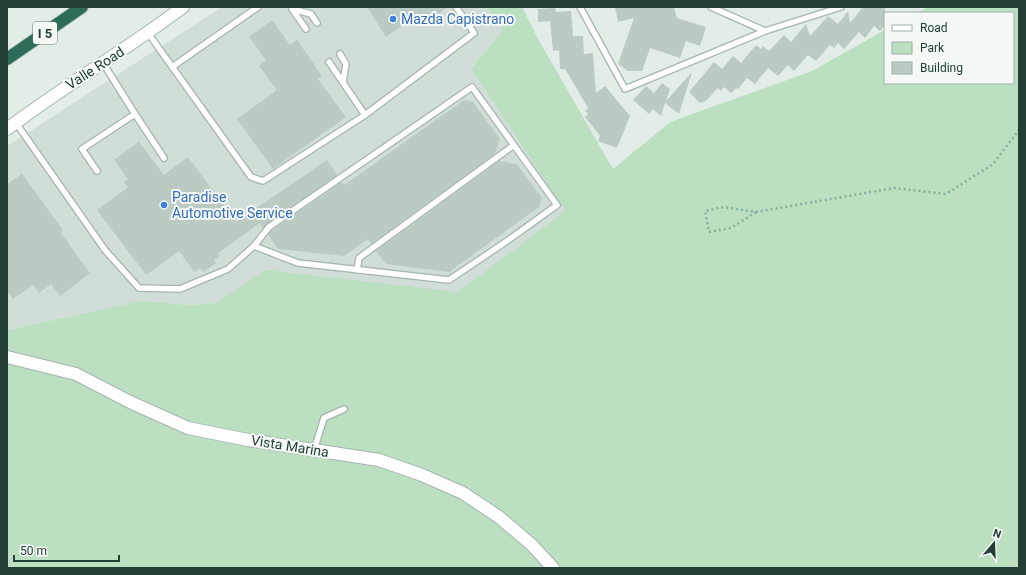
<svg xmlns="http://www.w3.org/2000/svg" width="1026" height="575" viewBox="0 0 1026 575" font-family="Roboto,sans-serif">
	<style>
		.built { fill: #d1ddd7 }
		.green { fill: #bcdfc2 }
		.building { fill: #bbcbc3 }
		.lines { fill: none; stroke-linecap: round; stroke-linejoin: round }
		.service-casing { stroke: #a5b5af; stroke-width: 8 }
		.tertiary-casing { stroke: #a5b5af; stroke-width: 14 }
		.motorway-casing { stroke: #c1c9c6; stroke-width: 14 }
		.path { stroke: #83b19e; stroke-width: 2.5; stroke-dasharray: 2 3; stroke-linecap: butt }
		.service { stroke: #fff; stroke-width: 5.5 }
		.tertiary { stroke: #fff; stroke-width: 12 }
		.motorway { stroke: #2d6c59; stroke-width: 12 }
		.shop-dot { fill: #3f7fe0; stroke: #f4f9f6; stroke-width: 1.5 }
		.labels { text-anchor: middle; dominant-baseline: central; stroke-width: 4; stroke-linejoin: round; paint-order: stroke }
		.shield { fill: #f4f9f6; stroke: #61776f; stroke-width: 1 }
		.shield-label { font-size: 13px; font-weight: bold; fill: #223f35 }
		.shop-label { font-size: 14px; fill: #366cbe; stroke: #f4f9f6; text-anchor: start }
		.street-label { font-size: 14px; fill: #223f35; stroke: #f4f9f6 }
	</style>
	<rect width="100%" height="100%" fill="#e3ede8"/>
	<path class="built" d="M222,7H487L503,30L471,69L565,211L458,293L266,270L216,303L189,305L141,301L7,330V146Z"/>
	<path class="green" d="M487,7H522L538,39L613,169L670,122L812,71L885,30V83H1013V13H917L928,7H1019V568H7V330L141,301L189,305L216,303L266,270L458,292L565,211L471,69L503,30Z"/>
	<path class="building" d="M367,7H448L425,23L418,14L386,37Z
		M615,7H674L677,18L706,27L700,46L686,41L680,58L650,48L642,71H628L618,64L634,18L618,22Z
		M863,7H885V25L880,31L874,26L865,38L859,32L844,49L838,43L834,48L830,45L816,61L808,55L794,71L788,65L778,76L768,68L755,84L747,78L738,89L736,88L731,93L724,87L721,91L718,88L706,101L700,103L689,92L714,62L722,69L733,56L741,63L756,45L761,49L763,46L769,51L784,35L791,42L806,24L810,36L828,16L838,24L848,11L850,23Z
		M555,8L556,12L571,11L573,36H583L584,54L593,53L596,93L605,86L630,116L617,148L598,141L600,136L585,117L588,114L585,111L588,108L565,69H560L559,50L553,51L550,21L538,22V9Z
		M272,20L290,45L297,40L322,76L318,79L346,117L273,169L237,119L277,90L259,66L266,60L249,37Z
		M692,72L679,114L665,103L661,116L653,109L649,114L633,100L646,86L654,93L662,83L670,89L666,101Z
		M464,100L473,102L500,139L495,154L371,244L368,239L344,256L278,249L268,235L272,230L342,182L344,185Z
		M139,142L164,175L188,157L236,222L327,160L337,175L263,228L260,223L218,253L220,256L214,260L216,263L203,272L200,268L194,272L179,251L146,275L97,210L128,187L124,182L128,179L114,160Z
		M499,161L517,164L542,198L539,207L449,272L386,264L376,251Z
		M22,174L63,230L60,232L90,273L60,296L51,284L39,293L33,285L13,299L7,291V184Z"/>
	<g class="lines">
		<defs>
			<path id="service" d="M580,7L625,89L765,31L711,7
				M292,9L311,14L317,23
				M292,9L306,29
				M765,31L841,7
				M148,33L251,177L263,181L365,115L474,33L456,7
				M340,54L346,64L343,82
				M329,62L365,115
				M172,67L258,7
				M135,114L164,158
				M16,123L105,250L139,288L180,289L228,269L254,246L298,263L449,280L507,241L557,205L472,87L269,227L254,246
				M97,171L82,149L135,114L103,63
				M357,270L359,258L514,145
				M314,450L324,418L344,409"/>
			<path id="tertiary" d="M7,129C64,86 126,50 183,7
				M7,357L76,374L130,402L188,428L248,440L379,460L422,475L463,493L499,517L532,545L553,568"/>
			<path id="motorway" d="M7,59L82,7"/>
		</defs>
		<use href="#service" class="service-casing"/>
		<use href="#tertiary" class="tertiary-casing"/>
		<use href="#motorway" class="motorway-casing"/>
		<path class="path" d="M756,212L731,228L709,232L705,211L724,207L756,212L894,188L946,194L993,164L1019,130"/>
		<use href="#service" class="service"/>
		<use href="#tertiary" class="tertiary"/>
		<use href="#motorway" class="motorway"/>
	</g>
	<g class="shop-dot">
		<circle cx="393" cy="19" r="4"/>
		<circle cx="164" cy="205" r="4"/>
	</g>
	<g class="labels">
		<rect class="shield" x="33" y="22" width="24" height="22" rx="3"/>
		<g class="shield-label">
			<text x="45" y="33">I 5</text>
		</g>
		<g class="shop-label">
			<text x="401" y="19">Mazda Capistrano</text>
			<text x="172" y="197">Paradise<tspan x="172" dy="16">Automotive Service</tspan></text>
		</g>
		<g class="street-label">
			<text transform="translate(95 68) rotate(-33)">Valle Road</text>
			<text transform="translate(290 446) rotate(9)">Vista Marina</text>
		</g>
	</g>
	<rect width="1026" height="575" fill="none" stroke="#223f35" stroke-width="16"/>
	<rect x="884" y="12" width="130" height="72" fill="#f4f9f6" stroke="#a0afa9"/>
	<rect x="892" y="25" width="20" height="6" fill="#ffffff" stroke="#a0afa9"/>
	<text x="920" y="32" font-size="12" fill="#223f35">Road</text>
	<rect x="892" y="42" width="20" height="12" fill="#bcdfc2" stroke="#a0afa9"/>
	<text x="920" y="52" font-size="12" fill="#223f35">Park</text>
	<rect x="892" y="62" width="20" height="12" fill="#bbcbc3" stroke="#a0afa9"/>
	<text x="920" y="72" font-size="12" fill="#223f35">Building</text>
	<g transform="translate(994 543) rotate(19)" stroke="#f4f9f6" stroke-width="3" paint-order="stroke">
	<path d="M0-3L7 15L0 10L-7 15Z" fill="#223f35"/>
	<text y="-6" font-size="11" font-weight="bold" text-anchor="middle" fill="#223f35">N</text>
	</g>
	<path d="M14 555v6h105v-6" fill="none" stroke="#223f35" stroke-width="2"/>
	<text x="20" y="555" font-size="12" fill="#223f35" stroke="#f4f9f6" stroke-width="3" paint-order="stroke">50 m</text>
</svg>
